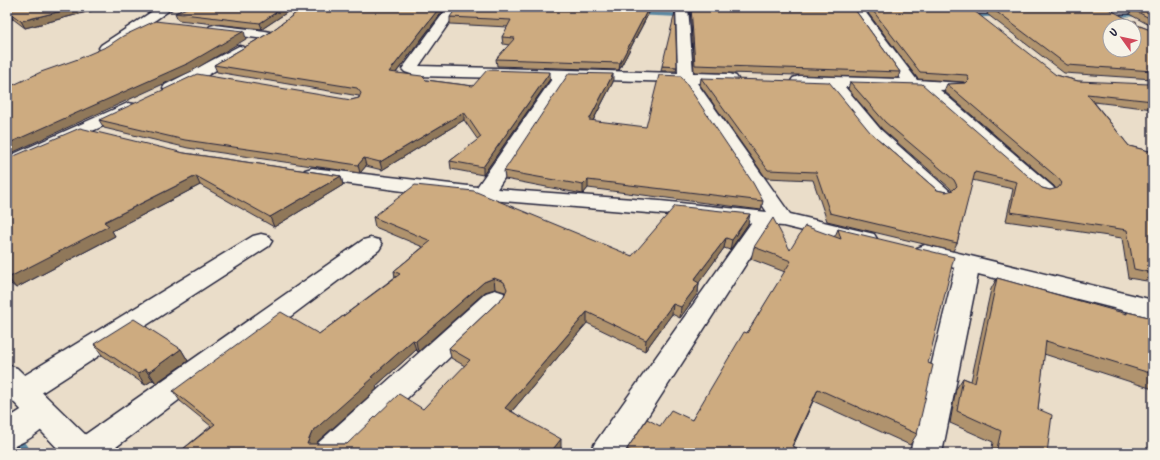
<svg xmlns="http://www.w3.org/2000/svg" width="1160" height="460" viewBox="0 0 1160 460" font-family="Kalam,sans-serif">
	<style>
		.lines { fill: none; stroke-linecap: round; stroke-linejoin: round }
		.stream { fill: #5d88a2; fill-rule: evenodd }
		.street-casing { stroke: #22223b; stroke-width: 3 }
		.secondary-casing { stroke: #22223b; stroke-width: 3 }
		.street { fill: #f7f3e8; fill-rule: evenodd }
		.secondary { fill: #f7f3e8; fill-rule: evenodd }
		.wall { fill: #b0936e; stroke: #22223b; fill-rule: evenodd }
		.shaded-wall { fill: #90785a; stroke: #22223b }
		.building { fill: #cdab80; stroke: #22223b; fill-rule: evenodd }
	</style>
	<rect width="100%" height="100%" fill="#eaddc9"/>
	<filter id="ink" filterUnits="userSpaceOnUse"><feTurbulence type="fractalNoise" baseFrequency=".025" numOctaves="2"/><feDisplacementMap in="SourceGraphic" scale="8" xChannelSelector="R" yChannelSelector="G"/><feConvolveMatrix kernelMatrix="1 2 1 2 8 2 1 2 1" color-interpolation-filters="sRGB"/></filter>
	<g filter="url(#ink)">
		<g class="lines">
			<path class="stream" d="M635,12L703,14L706,16L703,18L633,15V13Z
				M1003,13L1005,14V16L967,18L964,16L967,14Z
				M1109,13H1153V17L1107,16L1106,15Z
				M7,428C16,431 27,444 31,453H15L7,444Z"/>
			<defs>
				<path id="street" d="M159,7H174L111,51H101L99,48L101,45Z
					M448,7H460L419,66L678,73L676,7H688L693,73L730,74L736,76L738,79L736,82L697,83L790,214L874,234L877,239L874,244L866,246L783,226L771,225L624,453H590L595,443L751,223L660,214L441,196L305,178L302,174L305,170L312,168L477,187L552,79L417,76L405,72L402,69ZM568,79L681,82L767,212L660,201L497,189Z
					M819,7H905L906,9L904,12L900,13H866L917,80L963,83L965,86L963,89L940,90L1053,187L1056,191L1053,195L1046,197L1039,195L920,90L845,87L881,130L952,193L949,197L942,199L935,197L869,138L827,87L793,84L791,81L793,78L799,76L901,79L853,13H824L820,12L818,9Z
					M937,7H1023L1026,10L1020,14L942,13L938,12L936,9Z
					M1076,7H1153V13L1080,14L1076,13L1074,10Z
					M215,25L265,31L270,32L272,35L270,38L265,39L210,32L208,29L210,26Z
					M239,46L244,47L246,50L244,53L203,78L171,93L165,91L163,88L165,85Z
					M128,103L134,104L136,108L134,112L7,170V157Z
					M261,234L269,236L272,241L269,246L32,399L22,403L12,399L8,391L12,383L253,236Z
					M371,238L379,240L382,245L379,250L108,453H68L73,443L363,240Z
					M925,245L1153,300V318L978,274L942,453H910L955,268L917,258L914,253L917,248Z
					M495,290L504,293L507,299L504,305L350,453H313L318,443L486,293Z
					M42,399L52,403L57,412C49,429 24,443 7,449V419L32,403Z"/>
				<path id="secondary" d="M7,365L17,368L94,443L99,453H62L7,395Z"/>
			</defs>
			<use href="#street" class="street-casing"/>
			<use href="#secondary" class="secondary-casing"/>
			<use href="#street" class="street"/>
			<use href="#secondary" class="secondary"/>
		</g>
		<path class="wall" d="M7,7L42,8L44,7H106L25,28L13,19L10,20L7,18Z
			M189,7H295L262,29L178,20L175,13Z
			M304,7H446L396,73L426,80L473,86L550,79L483,175L451,169L450,161L478,140L464,120L382,170L366,166L360,173L188,148L104,128L99,120L351,100L359,98V96L217,72L214,65L269,33Z
			M652,7L619,70L497,66L496,59L509,45L503,44L502,37L508,27L450,24V17Z
			M690,7H853L900,72L898,78L694,72Z
			M870,7H922L1056,75L1078,81L1153,88V109L1094,102L1129,146L1153,152V282L1128,278L1122,238L1006,221L1013,189L972,180L957,243L953,251L827,221L813,180L766,178L700,85L701,78L870,132L937,190L946,192L952,191L950,188L882,129L848,89L850,82L1042,188L1050,190L1056,189L1054,186L944,91L947,84H965L964,82L918,79L868,13Z
			M990,7L1137,25L1153,31V79L1064,73L987,14Z
			M1132,9H1153V27L1129,14Z
			M662,66L677,67L676,71H661Z
			M613,82L593,121L763,201L761,210L588,188L583,194L505,179L504,171Z
			M184,153L341,176L343,185L274,227L200,185L112,231L115,236L16,288L7,281V159Z
			M373,217L632,256L748,224L730,250L724,248L699,282L698,293L680,318L672,314L645,351L587,323L512,411L561,450L178,453L211,426L180,401L173,391L319,334L395,277L394,271L423,247L375,227ZM495,289L505,292L504,296L449,348L451,358L465,366L423,409L347,444H316L317,442L377,389L376,386L416,350L418,352L485,292Z
			M838,229L928,363L917,434L910,445L813,401L793,446L807,453H627V449L660,426L692,420L747,333L785,272L751,259L754,247L790,250L835,236Z
			M997,278L1125,314L1127,312L1153,318V389L1134,383L1044,354L1038,409L1047,453H991L993,442L950,423L956,389L963,378L971,381L991,289Z
			M94,344L181,349L188,361L156,383L153,380L145,385L102,355Z"/>
		<path class="shaded-wall" d="M78,7H106L25,28L21,21Z
			M284,7H295L262,29L260,23Z
			M440,7H446L391,79L389,72Z
			M649,7H652L619,70L620,63Z
			M7,13H10L13,19L10,20Z
			M244,31L246,39L192,71L7,155V144Z
			M550,72V79L483,175V167Z
			M613,74V82L589,128V120Z
			M464,112V120L382,170L380,162Z
			M364,158L366,166L360,173L358,165Z
			M196,176L200,185L112,231L115,236L16,288L8,278L104,222Z
			M341,176L343,185L274,227L270,217Z
			M588,180V188L583,194V185Z
			M750,214L748,224L730,250L732,240Z
			M726,238L724,248L693,291L694,280Z
			M494,278L495,289L485,292L418,352L416,341L484,282Z
			M699,283L698,293L680,318L681,307Z
			M673,304L672,314L645,351L646,340Z
			M587,312V323L506,418L505,408Z
			M413,340L416,350L376,386L377,389L317,442L313,453L307,444L312,432L371,377Z
			M181,349L188,361L156,383L149,372Z
			M145,369L153,380L145,385L138,374Z
			M818,389L813,401L790,453L792,446Z
			M561,439V450L558,453H550Z"/>
		<path class="building" d="M7,7H41L42,8L44,7H78L21,21L10,13H7Z
			M189,7H284L260,23L175,13Z
			M304,7H440L389,72L422,76L426,80L473,86L487,70L550,72L483,167L450,161L481,137L464,112L380,162L364,158L358,165L185,140L99,120L197,74L351,100L359,98L361,93L357,88L214,65L269,33Z
			M457,7H649L620,63L496,59L515,38L502,37L511,20L450,17Z
			M691,7H853L900,72L695,65Z
			M870,7H969L1056,75L1078,81L1149,84L1153,88V101L1087,94L1129,146L1153,152V273L1134,269L1127,230L1010,212L1017,182L975,172L957,243L830,213L816,172L768,170L701,78L829,82L870,132L937,190L946,192L953,190L957,186L954,180L885,122L850,82L922,84L1042,188L1050,190L1058,188L1062,183L1058,178L947,84L966,83L969,80L967,75L920,72Z
			M990,7L1107,8L1131,21H1136L1137,25L1153,31V71L1067,65ZM1110,26H1134V50H1110Z
			M1132,9H1153V20Z
			M675,12L677,67L662,66Z
			M155,21L244,31L189,63L7,144V88L41,72L78,59L108,46L123,36Z
			M569,73L613,74L589,120L646,127L659,75L681,76L753,183L763,201L588,180L583,185L504,171Z
			M80,128L184,153L341,176L270,217L196,176L104,222L109,226L8,278L7,277V159Z
			M415,185L474,191L632,256L675,206L750,214L732,240L726,238L694,280L699,283L681,307L673,304L646,340L587,312L505,408L561,439L550,453H178L215,424L173,391L281,312L319,334L400,274L394,271L431,241L373,217ZM494,278L504,282L507,289L504,296L449,348L470,360L423,409L399,394L347,444H307L312,432L373,378L371,377L413,340L416,341L484,282Z
			M773,218L790,250L805,226L841,239L838,229L954,257L928,363L933,365L917,434L818,389L792,446L807,453H634L627,449L647,419L660,426L671,410L692,420L744,332L747,333L791,261L754,247Z
			M997,278L1127,314V312L1153,318V374L1046,341L1038,409L1052,415L1047,453H996L1001,431L957,411L963,378L975,383Z
			M134,319L181,349L149,372L145,369L138,374L94,344Z"/>
	</g>
	<rect width="1160" height="460" fill="none" stroke="#f7f3e8" stroke-width="24"/>
	<rect x="12" y="12" width="1136" height="436" fill="none" stroke="#22223b" stroke-width="1.5" filter="url(#ink)"/>
	<g transform="translate(1122 38) rotate(303)"><circle r="19" fill="#f7f3e8" stroke="#a29fa3"/>
	<path d="M0-3L7 15L0 10L-7 15Z" fill="#d1495b"/>
	<text y="-6" font-size="11" font-weight="bold" text-anchor="middle" fill="#22223b">U</text>
	</g>
</svg>
